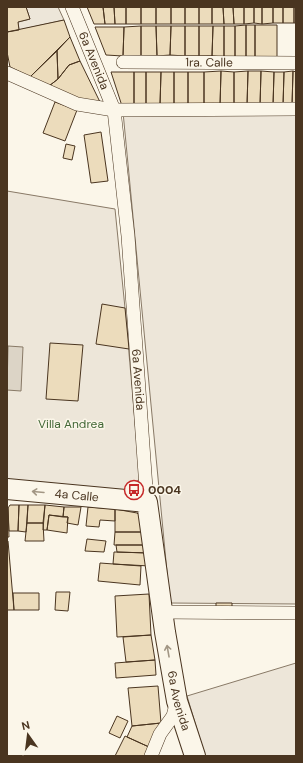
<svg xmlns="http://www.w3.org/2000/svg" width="303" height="763" viewBox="0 0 303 763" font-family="'DM Sans',sans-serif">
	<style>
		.green { fill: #ede6d9; stroke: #887966 }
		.water { fill: #dcd4c6; stroke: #887966 }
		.building { fill: #ecdcbc; stroke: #4a3520 }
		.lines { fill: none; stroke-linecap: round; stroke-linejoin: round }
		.street-casing { stroke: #4a3520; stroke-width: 14 }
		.primary-casing { stroke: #4a3520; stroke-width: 22 }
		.street { stroke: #fbf6e9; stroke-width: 13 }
		.primary { stroke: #fbf6e9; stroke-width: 20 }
		.oneway { stroke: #a29684 }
		.labels { text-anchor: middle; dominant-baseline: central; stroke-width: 3; stroke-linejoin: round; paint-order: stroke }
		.street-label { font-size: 12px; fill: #4a3520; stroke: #fbf6e9 }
		.park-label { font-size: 12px; fill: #436837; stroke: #fbf6e9 }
		.poi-label { font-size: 12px; font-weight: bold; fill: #4a3520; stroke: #fbf6e9; text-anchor: start }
	</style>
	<rect width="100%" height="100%" fill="#fbf6e9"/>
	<path class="green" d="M26,7H58L64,20L19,30L18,22L30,19Z
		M123,112H296V604L170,603Z
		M7,191L115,209L125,308L140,479L120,494L7,483Z
		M296,663V756H205L187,696Z"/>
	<path class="water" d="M8,346L23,347L21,391L7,390Z"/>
	<path class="building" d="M7,7H26L30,19L18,22L19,30L7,32Z
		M87,7H103L105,24H94Z
		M103,7H114L115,24H105Z
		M114,7H126V24H115Z
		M126,7H141V24H126Z
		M141,7H156V24H141Z
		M156,7H171V24H156Z
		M171,7H185V24H171Z
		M185,7H199V24H185Z
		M199,7H212V24H199Z
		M212,7H223L224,24H212Z
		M223,7H233L234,24H224Z
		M233,7H244V24H234Z
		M244,7H254V23L244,24Z
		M254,7H262V24L254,23Z
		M262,7H273V23L262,24Z
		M273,7H283V23H273Z
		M283,7H294V23H283Z
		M294,7H296V23H294Z
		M64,20L70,37L30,77L10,67L7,52V32Z
		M246,25V57H235V26Z
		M246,25H255V57H246Z
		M255,25H277V57H255Z
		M141,26V56H123L124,27Z
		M141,26H156L157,56H141Z
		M156,26H171L170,55L157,56Z
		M171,26H185V56L170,55Z
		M185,26H199V56H185Z
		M199,26H213L212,56H199Z
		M213,26H224V57L212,56Z
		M224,26H235V57H224Z
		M95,27H124L123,56L106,55Z
		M70,37L80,61L69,65L58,79L57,51Z
		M57,51L58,79L49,86L30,77Z
		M80,61L100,102L82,100L49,86L58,79L69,65Z
		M221,71L234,72V106H220Z
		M221,71L220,106H204V72Z
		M248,71L247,106H234V72Z
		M248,71H261L260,106H247Z
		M261,71L274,72L273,106H260Z
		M293,71L292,106H283L284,72Z
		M293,71L296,72V106H292Z
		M111,72H134V106H122Z
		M134,72H146V105L134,106Z
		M146,72H161L160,105H146Z
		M161,72H174V105H160Z
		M174,72H188V106L174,105Z
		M188,72H204V106H188Z
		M274,72H284L283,106H273Z
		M55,102L77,110L65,141L43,133Z
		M101,132L108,181L91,183L84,135Z
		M66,144L75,146L72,160L63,158Z
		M102,304L125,308L129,349L96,344Z
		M50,343L83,345L78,401L46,399Z
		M10,505H19L18,531H9L8,508Z
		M19,505H28L26,532L18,531Z
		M28,505H45L43,523H27Z
		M45,505L64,507L63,517L49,515L47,530H43Z
		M7,507L8,508L9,537H7Z
		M64,507H81L78,525L67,523L68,517H63Z
		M88,507L115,509V521L100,520L99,527L86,526Z
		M115,509L137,513L141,517L145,532H115Z
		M49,515L68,517L67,533L47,530Z
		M27,523H43L44,541H25Z
		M115,532H145L147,545H114Z
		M87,539L106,541L104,552L85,551Z
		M7,541H8L14,610H7Z
		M116,545H147L149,553L117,552Z
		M114,552L149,553L150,566L113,564Z
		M100,563L141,566L140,585L98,581Z
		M56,592H70L68,611L55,610Z
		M13,593H39V610H14Z
		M149,594L151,635L117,637L115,596Z
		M216,603H232V611H216Z
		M151,635L155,660L126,662L123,637Z
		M155,660L156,675L116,678L115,663Z
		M158,686L161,723L132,726L128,688Z
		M117,716L128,721L120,738L109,733Z
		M161,723L149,747L127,737L132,726Z
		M125,736L149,747L145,756H115Z"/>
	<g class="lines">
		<defs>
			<g id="street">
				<path id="s1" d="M72,7L114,110L128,236L147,502"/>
				<path id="s2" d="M123,62L296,63"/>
				<path d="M7,73L77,104L114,110L296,109"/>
				<path d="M162,612L296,613"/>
				<path d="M151,756L160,734L173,716L177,701"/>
			</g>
			<g id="primary">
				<path id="s3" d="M7,489L147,502L165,632L177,701L195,756"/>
			</g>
		</defs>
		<use href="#street" class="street-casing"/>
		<use href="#primary" class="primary-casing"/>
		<use href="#street" class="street"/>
		<use href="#primary" class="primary"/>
	</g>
	<defs><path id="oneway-shaft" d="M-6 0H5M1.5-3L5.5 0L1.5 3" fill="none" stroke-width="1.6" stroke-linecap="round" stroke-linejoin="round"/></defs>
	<g class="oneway">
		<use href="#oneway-shaft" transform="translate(38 492) rotate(-175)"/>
		<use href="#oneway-shaft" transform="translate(168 651) rotate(-100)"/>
	</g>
	<defs>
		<symbol id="bus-ring" viewBox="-11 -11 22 22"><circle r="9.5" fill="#fbf6e9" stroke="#c62828" stroke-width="1.5"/><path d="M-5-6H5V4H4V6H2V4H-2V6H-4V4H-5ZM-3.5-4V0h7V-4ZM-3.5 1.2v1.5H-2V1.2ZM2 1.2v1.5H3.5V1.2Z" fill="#c62828"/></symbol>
	</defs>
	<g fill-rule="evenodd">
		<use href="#bus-ring" x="123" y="479" width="22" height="22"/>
	</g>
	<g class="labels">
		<g class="street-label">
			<text stroke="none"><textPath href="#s1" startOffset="58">6a Avenida</textPath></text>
			<text stroke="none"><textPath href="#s2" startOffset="86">1ra. Calle</textPath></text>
			<text stroke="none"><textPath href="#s1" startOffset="382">6a Avenida</textPath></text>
			<text stroke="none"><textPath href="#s3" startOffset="70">4a Calle</textPath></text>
			<text stroke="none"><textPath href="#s3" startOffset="342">6a Avenida</textPath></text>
		</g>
		<g class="park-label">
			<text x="71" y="424">Villa Andrea</text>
		</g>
		<g class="poi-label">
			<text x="148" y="490">0004</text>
		</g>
	</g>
	<rect width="303" height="763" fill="none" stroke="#4a3520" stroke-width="16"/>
	<g transform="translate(28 735) rotate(346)" stroke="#fbf6e9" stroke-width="3" paint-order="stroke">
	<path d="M0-3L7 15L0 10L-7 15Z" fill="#4a3520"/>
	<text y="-6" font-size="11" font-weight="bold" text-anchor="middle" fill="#4a3520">N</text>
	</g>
</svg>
